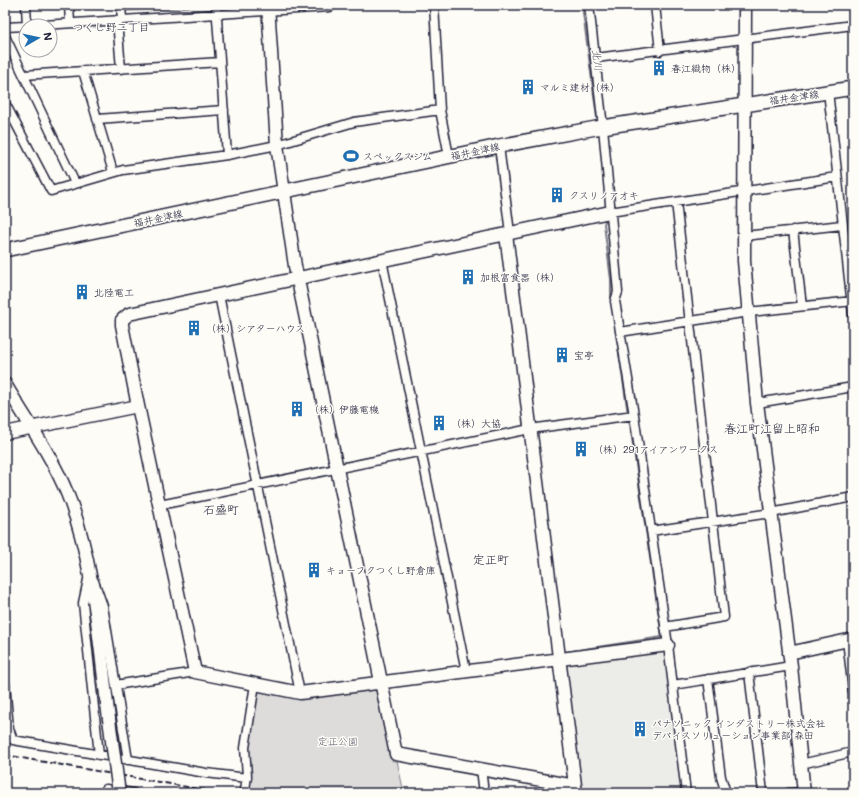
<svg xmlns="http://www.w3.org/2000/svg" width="858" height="798" viewBox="0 0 858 798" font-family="Mali,'Klee One',sans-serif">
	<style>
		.built { fill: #ecece9 }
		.green { fill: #dddcdb; stroke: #807f8b }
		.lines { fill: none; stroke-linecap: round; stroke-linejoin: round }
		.stream { stroke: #787885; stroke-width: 2 }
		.street-casing { stroke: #22223b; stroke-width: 11 }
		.secondary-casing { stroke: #22223b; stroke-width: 15 }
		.primary-casing { stroke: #22223b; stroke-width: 16 }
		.street { stroke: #fdfcf7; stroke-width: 8 }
		.secondary { stroke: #fdfcf7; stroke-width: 12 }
		.primary { stroke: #fdfcf7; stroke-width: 13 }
		.rail { stroke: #22223b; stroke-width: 2; stroke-dasharray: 6 3; stroke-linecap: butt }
		.secondary-bridge-casing { stroke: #22223b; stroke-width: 15; stroke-linecap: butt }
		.secondary-bridge { stroke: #fdfcf7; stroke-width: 12 }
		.labels { text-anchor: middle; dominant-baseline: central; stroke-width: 3; stroke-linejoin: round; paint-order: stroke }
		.poi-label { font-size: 10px; fill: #22223b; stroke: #fdfcf7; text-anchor: start }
		.street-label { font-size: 10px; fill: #22223b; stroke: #fdfcf7 }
		.park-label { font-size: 10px; fill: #5a5a6b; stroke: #fdfcf7 }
		.neighbourhood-label { font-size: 11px; fill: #22223b; stroke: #fdfcf7 }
		.water-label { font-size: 11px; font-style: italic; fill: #545466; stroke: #fdfcf7 }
		.quarter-label { font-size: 12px; fill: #22223b; stroke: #fdfcf7 }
	</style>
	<rect width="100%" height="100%" fill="#fdfcf7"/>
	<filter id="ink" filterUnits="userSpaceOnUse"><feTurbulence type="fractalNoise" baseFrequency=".025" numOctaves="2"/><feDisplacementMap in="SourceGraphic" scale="8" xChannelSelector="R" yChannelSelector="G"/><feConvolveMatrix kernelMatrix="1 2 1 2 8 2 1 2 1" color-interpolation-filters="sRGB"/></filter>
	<g filter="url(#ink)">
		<path class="built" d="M662,650L664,652L682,793H580L564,664Z"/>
		<path class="green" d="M127,5H210V6L127,11Z
			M380,682L404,793H273L248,789L251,763L248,749L257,685L300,693Z"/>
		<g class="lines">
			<path class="stream" d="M582,5L597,118
				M606,218L604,224L611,280V301
				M614,319L628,414
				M565,655V652L662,637L629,418
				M566,663L568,685
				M5,752L7,793"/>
			<defs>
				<path id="street" d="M26,5L27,26
					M69,5L70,23
					M121,5L122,20
					M434,5L440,110L449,156
					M589,5L603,127L618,292L615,301L634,415L668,645L686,793
					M655,5L660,51
					M117,20L121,69
					M27,26L330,7
					M5,27L26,26
					M5,36L75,183
					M596,58L853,25
					M83,71L113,172
					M24,75L220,62
					M828,91L853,315
					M5,103L51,191L123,170L227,155L216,5
					M97,119L224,110
					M499,146L510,233
					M227,155L277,145L354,122L440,110
					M610,212L837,177
					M793,230L802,306
					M744,236L842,225
					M382,260L466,671
					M219,295L300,693
					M620,332L749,312L853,301
					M757,403L853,387
					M160,505L530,429L634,415
					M651,531L771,513L853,497
					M89,575L83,603L99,755
					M94,581L103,606L128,760
					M665,627L724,617L676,202
					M847,640L853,691
					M749,672L763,793
					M708,679L721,777L726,793
					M5,683L9,729L13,740L206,773L247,778
					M116,685L195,672
					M673,685L791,666
					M801,764L853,752
					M481,769L484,793
					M245,790L247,776L245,748L255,684
					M107,793L106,789L133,793
					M788,793L804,792"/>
				<path id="secondary" d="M268,5L277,145L295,266L396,754L575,786
					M745,5L744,261L757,403L791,666L804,793
					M610,212L129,314L122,320V325L138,406L195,672L300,693L668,645
					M506,234L576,793
					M5,384C26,420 51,454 67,493C95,561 99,646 109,719
					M5,433L138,406
					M789,653L853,639"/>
				<path id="primary" d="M5,250L499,146L596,128L853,88"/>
			</defs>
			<use href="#street" class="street-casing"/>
			<use href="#secondary" class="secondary-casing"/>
			<use href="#primary" class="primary-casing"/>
			<use href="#street" class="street"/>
			<use href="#secondary" class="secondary"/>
			<use href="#primary" class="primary"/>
			<path class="rail" d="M5,755L221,793"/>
			<defs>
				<path id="secondary-bridge" d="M109,719L119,793"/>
			</defs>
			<use href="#secondary-bridge" class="secondary-bridge-casing"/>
			<use href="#secondary-bridge" class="secondary-bridge"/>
		</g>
	</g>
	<defs>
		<symbol id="building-bare" viewBox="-9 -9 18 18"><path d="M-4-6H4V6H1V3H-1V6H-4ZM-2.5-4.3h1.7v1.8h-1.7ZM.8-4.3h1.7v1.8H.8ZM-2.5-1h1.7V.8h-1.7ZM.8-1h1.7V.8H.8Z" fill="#1f6fb2" stroke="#fdfcf7" stroke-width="2.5" paint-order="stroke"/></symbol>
		<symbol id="stadium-bare" viewBox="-9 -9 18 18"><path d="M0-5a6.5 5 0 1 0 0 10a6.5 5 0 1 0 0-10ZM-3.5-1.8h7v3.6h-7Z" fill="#1f6fb2" stroke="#fdfcf7" stroke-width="2.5" paint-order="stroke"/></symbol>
	</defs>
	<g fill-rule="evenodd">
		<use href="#building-bare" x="648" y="57" width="22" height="22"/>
		<use href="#building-bare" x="517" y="76" width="22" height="22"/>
		<use href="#stadium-bare" x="340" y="145" width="22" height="22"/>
		<use href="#building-bare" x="546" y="184" width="22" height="22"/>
		<use href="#building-bare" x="457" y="266" width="22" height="22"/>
		<use href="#building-bare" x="71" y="281" width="22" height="22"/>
		<use href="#building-bare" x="183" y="317" width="22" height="22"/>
		<use href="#building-bare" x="551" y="344" width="22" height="22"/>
		<use href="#building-bare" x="286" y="398" width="22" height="22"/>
		<use href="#building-bare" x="428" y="412" width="22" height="22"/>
		<use href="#building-bare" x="570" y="438" width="22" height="22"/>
		<use href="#building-bare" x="303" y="559" width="22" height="22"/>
		<use href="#building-bare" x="629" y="718" width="22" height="22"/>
	</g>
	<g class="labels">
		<g class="poi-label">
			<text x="671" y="68">春江織物（株）</text>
			<text x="540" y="87">マルミ建材（株）</text>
			<text x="363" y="156">スペックスジム</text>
			<text x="569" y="195">クスリノアオキ</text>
			<text x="480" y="277">加根富食器（株）</text>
			<text x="94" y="292">北陸電工</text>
			<text x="206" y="328">（株）シアターハウス</text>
			<text x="574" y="355">宝亭</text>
			<text x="309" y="409">（株）伊藤電機</text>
			<text x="451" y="423">（株）大協</text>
			<text x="593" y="449">（株）291アイアンワークス</text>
			<text x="326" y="570">キョーフクつくし野倉庫</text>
			<text x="652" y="723">パナソニック インダストリー株式会社<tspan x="652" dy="12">デバイスソリューション事業部 森田</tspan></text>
		</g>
		<g class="street-label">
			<text transform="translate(794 97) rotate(-8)">福井金津線</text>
			<text transform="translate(475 151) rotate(-12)">福井金津線</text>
			<text transform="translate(158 218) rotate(-12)">福井金津線</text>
		</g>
		<g class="park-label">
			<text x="338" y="741">定正公園</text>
		</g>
		<g class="neighbourhood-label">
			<text x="111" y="26">つくし野二丁目</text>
		</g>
		<g class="water-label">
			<text transform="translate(598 60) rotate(82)">北川</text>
		</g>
		<g class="quarter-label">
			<text x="772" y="428">春江町江留上昭和</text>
			<text x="221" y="509">石盛町</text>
			<text x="491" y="559">定正町</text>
		</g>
	</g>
	<rect width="858" height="798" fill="none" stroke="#fdfcf7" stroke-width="20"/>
	<rect x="10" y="10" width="838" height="778" fill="none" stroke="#22223b" stroke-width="1.5" filter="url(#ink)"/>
	<g transform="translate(38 38) rotate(81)"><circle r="19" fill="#fdfcf7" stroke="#a5a5ac"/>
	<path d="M0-3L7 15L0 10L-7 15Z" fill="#1f6fb2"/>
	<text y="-6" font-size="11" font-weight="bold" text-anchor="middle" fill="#22223b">N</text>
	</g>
</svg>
